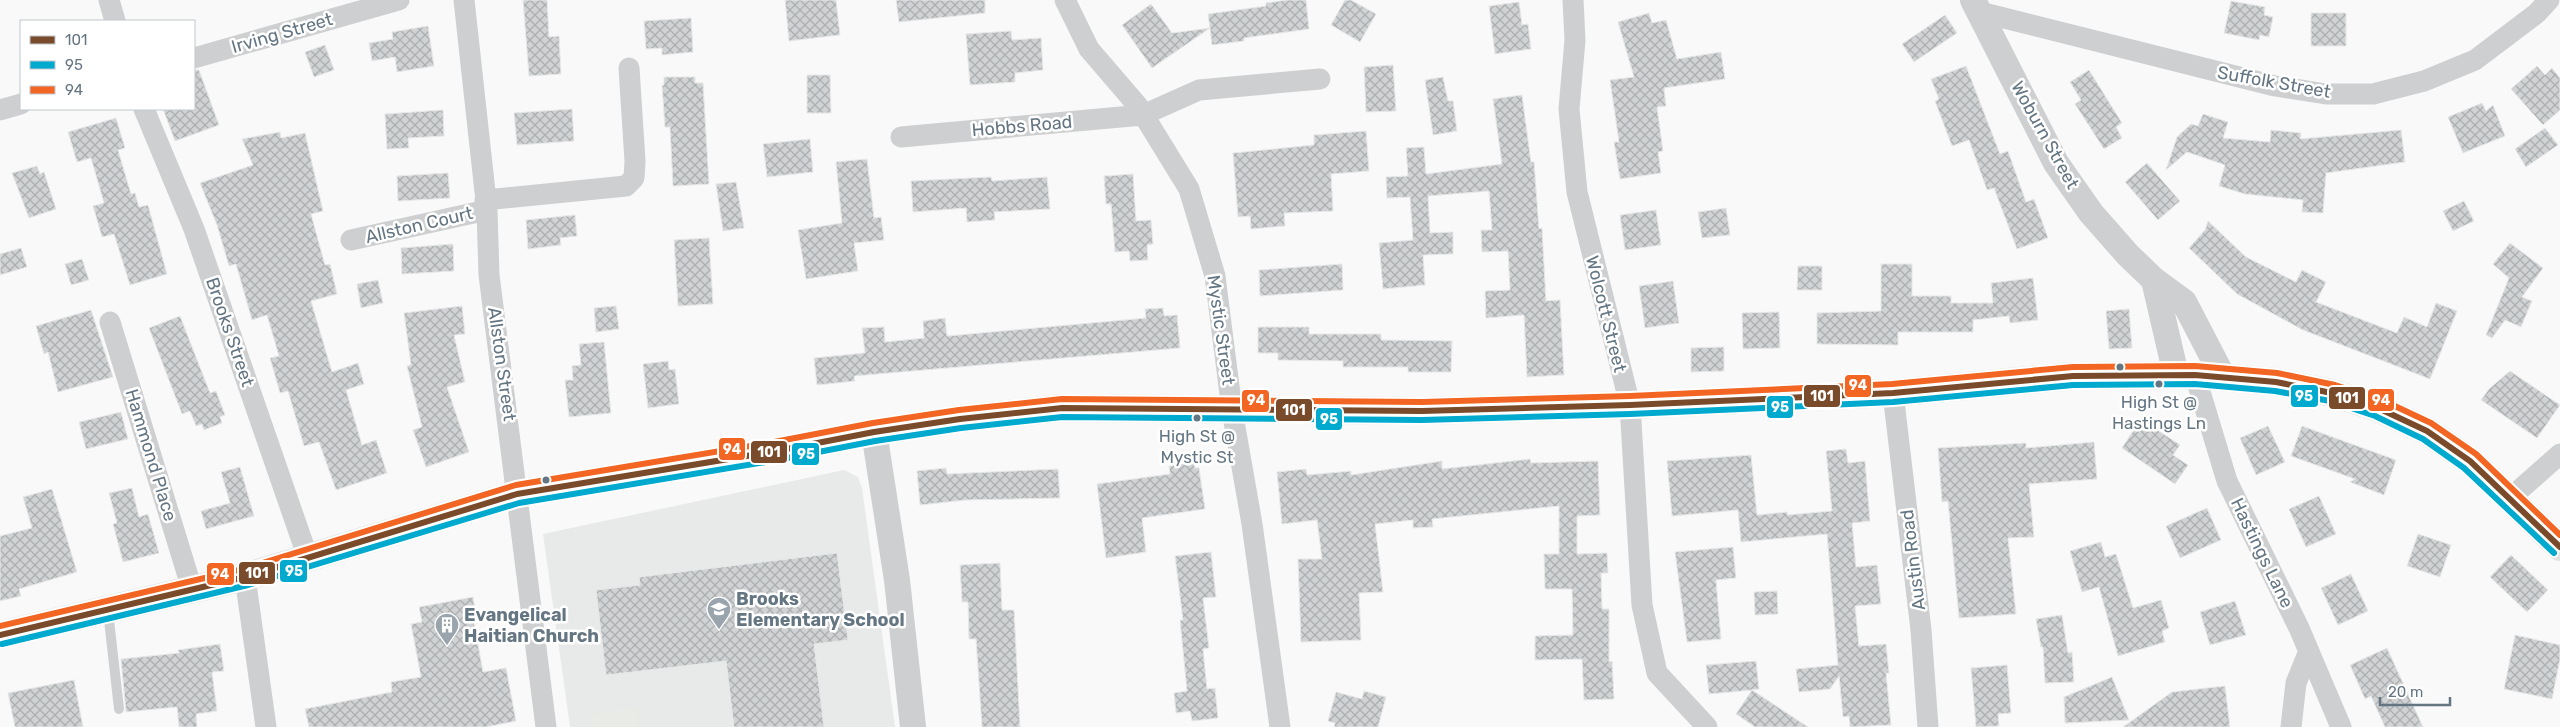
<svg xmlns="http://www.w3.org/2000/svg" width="2560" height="727" viewBox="0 0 2560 727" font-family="Rubik,sans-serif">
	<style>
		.built { fill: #e8e9e9 }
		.green { fill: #e8ebe6 }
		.building { fill: url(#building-cross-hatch); stroke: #e8e8e8 }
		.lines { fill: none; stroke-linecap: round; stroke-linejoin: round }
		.service { stroke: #cecfd0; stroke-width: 10 }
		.minor { stroke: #cecfd0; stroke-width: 21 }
		.tertiary { stroke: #cecfd0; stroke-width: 26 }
		.primary { stroke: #e1e2e2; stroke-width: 28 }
		.bus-1-casing { stroke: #fff; stroke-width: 10 }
		.bus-2-casing { stroke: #fff; stroke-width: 10 }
		.bus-3-casing { stroke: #fff; stroke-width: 10 }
		.bus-1 { stroke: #7a4b2a; stroke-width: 6 }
		.bus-2 { stroke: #00a9ce; stroke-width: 6 }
		.bus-3 { stroke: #f26522; stroke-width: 6 }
		.bus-dot { fill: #657683; stroke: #fff; stroke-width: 2 }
		.labels { text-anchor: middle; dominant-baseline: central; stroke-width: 5; stroke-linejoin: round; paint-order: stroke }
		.bus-label { font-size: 17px; fill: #657683; stroke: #fff }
		.street-label { font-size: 18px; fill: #657683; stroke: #fff }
		.poi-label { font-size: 18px; font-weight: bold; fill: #657683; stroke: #fff; text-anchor: start }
		.line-badge { stroke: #fff; stroke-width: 2 }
		.badge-label { font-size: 14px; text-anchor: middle; font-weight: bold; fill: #fff }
	</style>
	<defs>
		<pattern id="building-cross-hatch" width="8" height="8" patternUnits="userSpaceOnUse" patternTransform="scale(1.25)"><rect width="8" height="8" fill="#d0d2d3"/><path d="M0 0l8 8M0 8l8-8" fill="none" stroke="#acafb1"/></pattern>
	</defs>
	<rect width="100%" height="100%" fill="#f9f9f9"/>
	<path class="built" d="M844,470L858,477L862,488L895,727H570L543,534Z"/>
	<path class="green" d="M636,709L638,727H593L592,713Z"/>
	<path class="building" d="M523,0H547L549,37L559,36L561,74L529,76Z
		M785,0H836L840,35L789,41Z
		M896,0H985V13L899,22Z
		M1287,0H1306L1309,29L1244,38V41L1212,45L1210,28L1152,68L1122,25L1151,4L1172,33L1210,28L1208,14L1266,6V3Z
		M1345,0H1351L1376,14L1360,42L1331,25Z
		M2231,1L2265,7L2264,15L2273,17L2269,37L2260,35L2259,40L2224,33Z
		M1519,2L1522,25L1528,24L1531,49L1495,54L1489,6Z
		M1649,13L1652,23L1666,20L1677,59L1721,52L1725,79L1664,88L1666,106L1657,107L1663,151L1658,152L1661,173L1620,179L1614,142H1619L1610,80L1634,77L1618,22Z
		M2311,13H2346V46H2311Z
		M1945,15L1957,33L1914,62L1902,44Z
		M691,18L693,52L662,55V48L646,49L644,21Z
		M428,26L434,66L397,72L395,57L372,61L369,43L393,39L392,32Z
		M1011,31L1012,40L1041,38L1043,70L1015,73V82L970,85L966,34Z
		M325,45L334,70L314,77L305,52Z
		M1393,65L1396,111L1366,112L1364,67Z
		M1966,66L2000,154L2008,151L2026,202L2034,199L2048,238L2017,249L1994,188L1987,190L1969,140L1952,146L1935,101L1939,99L1931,79Z
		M2537,66L2545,75L2552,68L2560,78V110L2543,125L2511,89Z
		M194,70H199L219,125L175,141L163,109H194Z
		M2089,70L2122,123L2116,127L2122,138L2104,149L2075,104L2081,100L2070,82Z
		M807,75H830L831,113H807Z
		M664,77H695V83H703L709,184L673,186L670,127H665L662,85H664Z
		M1443,77L1448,101H1453L1457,131L1433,135L1425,80Z
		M1522,95L1531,162H1534L1539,229L1542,228L1546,301L1560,300L1564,375L1527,377L1524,315L1486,318L1485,291L1510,290L1508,251L1482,252L1481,230H1492L1489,191L1428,196L1430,233L1453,232V254L1423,255L1425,285L1383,289L1379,243L1413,240L1410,197L1387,198L1386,177L1408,176L1406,148L1424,147L1426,174L1502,164L1493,99Z
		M2482,103L2486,111L2493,105L2505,136L2463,153L2448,117Z
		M572,109L574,141L517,145L514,113Z
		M443,110L444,136L408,138L409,148L387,149L385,114Z
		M2203,114L2228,122L2223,138L2270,142L2271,130L2301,133L2300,139L2401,130L2405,162L2326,173L2323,213L2302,212L2303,200L2245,194L2219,186L2225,165L2187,152L2166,170L2177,137L2191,124L2198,126Z
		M116,118L125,148L118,150L131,194L135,193L139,207L148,205L167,274L130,285L114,234L102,237L93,206L104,203L91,158L77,162L68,132Z
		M2545,128L2558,145L2526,167L2515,149Z
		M1366,131L1369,171L1331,174L1333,211L1284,213L1285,226L1251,229L1250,216L1238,217L1233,153L1314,145V135Z
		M280,132L281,138L305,133L323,211L311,214L325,265L330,264L337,294L311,301L332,372L358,363L364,384L346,390L362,445L376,440L387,473L336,490L319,442L304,446L288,391L280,393L270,358L279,356L267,315L252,320L236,264L229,266L217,225L200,183L253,165L242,139Z
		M810,139L813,172L767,177L763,144Z
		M867,159L874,218L881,217L884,240L854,243L858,271L806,279L798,230L842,223L836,162Z
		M2147,163L2180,201L2158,220L2125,182Z
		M37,166L40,174L44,172L56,209L29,218L12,173Z
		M448,173L450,198L398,201L397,176Z
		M1133,174L1136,221L1151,220L1153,244L1147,245L1148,260L1130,261L1129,251L1115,252L1111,204H1106L1104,176Z
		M991,177L992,181L1047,177L1050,209L994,212L995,220L967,222L966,208L913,212L911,181Z
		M736,182L744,228L723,231L716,184Z
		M2464,201L2474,221L2453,231L2443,211Z
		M1726,208L1730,235L1702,238L1698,212Z
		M1656,210L1661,245L1625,250L1620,215Z
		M575,215L577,236L560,238L561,245L528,249L526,220Z
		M2208,221L2246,257L2296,282L2302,270L2326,282L2316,302L2397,333L2404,317L2427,327L2436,303L2457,311L2430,379L2303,330L2237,294L2189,248L2205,230Z
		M709,238L713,304L678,306L674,240Z
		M2510,243L2543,268L2522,297L2532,301L2521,327L2505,320L2492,338L2486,335L2509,278L2493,264Z
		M453,244L454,271L402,274L401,248Z
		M21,248L27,267L0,275V254Z
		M82,259L89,280L71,285L65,264Z
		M1342,264L1343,290L1260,296L1259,270Z
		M1881,264H1912V296H1951V303H1993L1991,283L2033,278L2038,320L2010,323L2009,316L1973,320V332H1898V345L1817,344V313L1881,311Z
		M1798,266H1822V290H1797Z
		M378,280L383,303L361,308L357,284Z
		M1673,281L1679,323L1645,328L1639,286Z
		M462,306L465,334L454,335L465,382L447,387L469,452L426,467L413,430L422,427L407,366L411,365L404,313Z
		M616,306L619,329L596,332L594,308Z
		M1163,308L1164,316L1177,315L1180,348L854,376L855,381L817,385L814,358L865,353L862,328L884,327L885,342L924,338L923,321L945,318L947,336L1146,318L1145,309Z
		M2129,309L2132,348L2109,349L2106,311Z
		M91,310L113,377L58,392L48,352L44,354L36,326Z
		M1779,312L1780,348L1743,349L1742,313Z
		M180,316L210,393L216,391L225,415L220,417L222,423L204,430L202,424L196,426L190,411L182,414L149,328Z
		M1258,327H1309V334H1381V340L1452,341L1451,372H1408V367H1343V361L1278,360V353H1258Z
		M604,342L611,413L569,417L565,380H573L572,366L581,365L579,344Z
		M1724,347V371L1691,372V348Z
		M668,361L669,370L675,369L679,404L648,408L643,364Z
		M2510,371L2560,405L2537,438L2481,400L2489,389Z
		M121,412L128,439L86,449L79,422Z
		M2141,419L2180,445L2173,455L2188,465L2175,484L2122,448Z
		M2268,426L2285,462L2256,475L2240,438Z
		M2302,426L2396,460L2384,495L2350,482L2355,479L2291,456Z
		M2094,442L2097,479L2029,484L2034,537L2008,538L2016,614L1959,618L1948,501L1942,502L1938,448L2026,443V448Z
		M1846,449L1848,463L1865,461L1870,521L1852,523L1856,567L1877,565L1881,604L1855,606L1859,646L1886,644L1889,673H1886L1891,725L1850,727L1849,716L1843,717L1839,676L1830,689L1799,692L1796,669L1838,665L1827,534L1741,542L1738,510L1672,516L1667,461L1751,455L1757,515L1787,512V515L1832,511L1826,451Z
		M1530,459L1531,463L1598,461L1600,515L1577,516V554L1607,553L1608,573H1601L1602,609H1609V662L1612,661L1614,699L1584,700L1582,659L1535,660V636L1573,635L1572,589H1545L1544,554H1559V506L1432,519L1433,527L1413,528V520L1375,524L1383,592L1359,593L1361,640L1301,642L1298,559H1322L1317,520L1282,524L1277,472L1306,469L1307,475L1351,471V475L1442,461V469Z
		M1194,462L1195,468H1199L1205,509L1142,518L1146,552L1106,558L1097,484L1170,474L1169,466Z
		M240,467L254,516L206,529L201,511L230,503L221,472Z
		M946,468L947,474L1058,469L1060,498L966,500L920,505L917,471Z
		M132,488L139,517L148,514L159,553L123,562L113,524L117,523L109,493Z
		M52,489L77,572L19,589L21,596L0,601V536L32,528L23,497Z
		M2319,496L2336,534L2306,547L2289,509Z
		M2207,508L2221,540L2180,558L2166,526Z
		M2418,534L2451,545L2440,577L2407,566Z
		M2101,542L2105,557L2116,554L2133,608L2161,600L2169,628L2162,631L2165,642L2118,656L2099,587L2082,592L2070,551Z
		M1733,547L1736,578L1716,580L1721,639L1687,642L1675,552Z
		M1211,552L1216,597L1203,598L1209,648L1203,649L1207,689L1215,688L1218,718L1192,721L1190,711L1176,713L1174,693L1187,691L1180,620H1183L1175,556Z
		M837,553L848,640L814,644L824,727H734L726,661L606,675L596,590L640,585L639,577Z
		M2511,555L2548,590L2527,612L2490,577Z
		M1000,563L1002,610H1014L1020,727H982L976,639H969L968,602H962L960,565Z
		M2351,574L2368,611L2338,625L2321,588Z
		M1777,591L1778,614L1755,615L1754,592Z
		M473,597L476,616L473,617L483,672L506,668L516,721L486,727H309L305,709L392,692L391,682L421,677L411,624L422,622L419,607Z
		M2235,601L2246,635L2210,645L2200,612Z
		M2062,615L2068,653L2072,652L2074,682L2045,683L2043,647H2041L2036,619Z
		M2515,635L2560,645V659L2552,699L2504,689Z
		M220,644L224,671L212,672L217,711L196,714L197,727H179L177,707L126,712L121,659L179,653L178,650Z
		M2387,648L2423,727H2385L2371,696L2365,699L2350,665Z
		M1756,661L1759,689L1752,690L1808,727H1755L1736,714L1752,690L1709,694L1706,665Z
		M2007,665L2011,713L1998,714L1999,726L1976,727L1971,668Z
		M2112,677L2129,720L2065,723L2064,697Z
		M74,680L83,727H15L8,693Z
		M2225,686L2230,727H2123L2172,692Z
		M1364,691L1386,697L1378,727H1334L1335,723L1328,721L1336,692L1362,699Z"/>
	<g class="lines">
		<path class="service" d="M108,611L119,709"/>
		<path class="minor" d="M109,0L115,21
			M464,0L487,210L489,275L546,727
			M1065,0L1089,49L1138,106L1189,189L1215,276L1232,410L1252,524L1280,727
			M1573,0L1575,40L1569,109L1577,192L1630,405L1642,605L1657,673L1707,727
			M1980,12L2275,86L2326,94H2373L2424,81L2475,60L2537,13L2549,0
			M194,58L399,0
			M144,109L194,229L308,558
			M0,110L21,104
			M901,137L1143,115L1199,90L1320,79
			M485,200L626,186L634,178L635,161L629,68
			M351,240L487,210
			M110,322L192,589
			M2195,375L2227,481L2299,628L2341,727
			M1893,393L1921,630L1928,727
			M2509,499L2560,454
			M245,577L266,727
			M2291,727L2296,683L2309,651"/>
		<path class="tertiary" d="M1973,0L2056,163L2091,213L2128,255L2154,280L2184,302L2223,377
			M2154,280L2176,375
			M874,432L897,580L913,727"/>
		<path class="primary" d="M0,635L245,577L517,494L771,452L874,432L960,419L1062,408L1422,411L1630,405L1893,393L2073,376L2195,375L2276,382L2332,393L2378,408L2427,431L2470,461L2560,547"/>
		<defs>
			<path id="bus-1" d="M0,635L245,577L517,494L771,452L874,432L960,419L1062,408L1422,411L1630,405L1893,393L2073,376L2195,375L2276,382L2332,393L2378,408L2427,431L2470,461L2560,547"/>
			<path id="bus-2" d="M2,644L248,585L519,503L772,461L875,441L961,428L1062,417L1422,420L1630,414L1893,402L2073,385L2195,384L2275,391L2330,401L2375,416L2423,439L2464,468L2554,553"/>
			<path id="bus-3" d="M0,626L243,569L516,485L769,443L873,423L959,410L1062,399L1422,402L1630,396L1892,384L2073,367L2195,366L2277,373L2335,385L2382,400L2431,423L2476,454L2560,535"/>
		</defs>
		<use href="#bus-1" class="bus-1-casing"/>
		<use href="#bus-2" class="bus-2-casing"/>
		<use href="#bus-3" class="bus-3-casing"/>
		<use href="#bus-1" class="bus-1"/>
		<use href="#bus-2" class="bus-2"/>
		<use href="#bus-3" class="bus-3"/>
	</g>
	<defs>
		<symbol id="school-pin" viewBox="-11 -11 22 30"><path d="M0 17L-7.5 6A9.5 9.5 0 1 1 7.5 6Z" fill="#99a4ac" stroke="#fff"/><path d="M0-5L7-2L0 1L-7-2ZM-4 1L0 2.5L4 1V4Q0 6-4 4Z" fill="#fff"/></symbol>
		<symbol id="building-pin" viewBox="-11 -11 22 30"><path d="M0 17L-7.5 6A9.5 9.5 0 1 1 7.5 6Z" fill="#99a4ac" stroke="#fff"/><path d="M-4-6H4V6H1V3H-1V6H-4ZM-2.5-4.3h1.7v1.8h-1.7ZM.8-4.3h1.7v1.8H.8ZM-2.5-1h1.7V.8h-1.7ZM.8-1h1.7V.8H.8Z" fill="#fff"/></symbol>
	</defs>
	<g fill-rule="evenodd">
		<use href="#school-pin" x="705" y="595" width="28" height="38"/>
		<use href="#building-pin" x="433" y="611" width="28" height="38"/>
	</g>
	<g class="bus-dot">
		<circle cx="2120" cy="367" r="4.5"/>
		<circle cx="2159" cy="384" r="4.5"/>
		<circle cx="1197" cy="418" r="4.5"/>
		<circle cx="546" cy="480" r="4.5"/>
	</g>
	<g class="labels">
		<g class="bus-label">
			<text x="2159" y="402">High St @<tspan x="2159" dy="21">Hastings Ln</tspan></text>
			<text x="1197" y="436">High St @<tspan x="1197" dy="21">Mystic St</tspan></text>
		</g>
		<g class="street-label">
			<text transform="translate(282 33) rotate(-16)">Irving Street</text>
			<text transform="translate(2274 82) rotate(10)">Suffolk Street</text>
			<text transform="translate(1022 126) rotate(-5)">Hobbs Road</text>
			<text transform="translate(2045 135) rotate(61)">Woburn Street</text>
			<text transform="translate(419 225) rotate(-13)">Allston Court</text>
			<text transform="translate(1606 314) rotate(76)">Wolcott Street</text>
			<text transform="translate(1221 330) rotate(82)">Mystic Street</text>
			<text transform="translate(230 332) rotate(71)">Brooks Street</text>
			<text transform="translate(502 364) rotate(82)">Allston Street</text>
			<text transform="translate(151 455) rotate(73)">Hammond Place</text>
			<text transform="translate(2262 553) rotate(64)">Hastings Lane</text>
			<text transform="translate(1913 560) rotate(-97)">Austin Road</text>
		</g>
		<g class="poi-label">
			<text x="736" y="599">Brooks<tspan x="736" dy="21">Elementary School</tspan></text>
			<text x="464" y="615">Evangelical<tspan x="464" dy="21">Haitian Church</tspan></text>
		</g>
	</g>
	<g class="line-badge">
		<rect x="1844" y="374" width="28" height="24" rx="5" fill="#f26522"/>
		<rect x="1803" y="384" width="38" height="24" rx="5" fill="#7a4b2a"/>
		<rect x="2290" y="384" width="29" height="24" rx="5" fill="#00a9ce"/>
		<rect x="2328" y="386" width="38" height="24" rx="5" fill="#7a4b2a"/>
		<rect x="2367" y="388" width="28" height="24" rx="5" fill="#f26522"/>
		<rect x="1241" y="389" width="29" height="24" rx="5" fill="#f26522"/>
		<rect x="1766" y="395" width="28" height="24" rx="5" fill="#00a9ce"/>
		<rect x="1275" y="398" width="38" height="24" rx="5" fill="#7a4b2a"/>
		<rect x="1315" y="407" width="28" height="24" rx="5" fill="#00a9ce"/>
		<rect x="718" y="437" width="28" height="24" rx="5" fill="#f26522"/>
		<rect x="750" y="440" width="38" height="24" rx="5" fill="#7a4b2a"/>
		<rect x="791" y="442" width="29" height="24" rx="5" fill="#00a9ce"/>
		<rect x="279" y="559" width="29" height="24" rx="5" fill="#00a9ce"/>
		<rect x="238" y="561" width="38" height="24" rx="5" fill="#7a4b2a"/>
		<rect x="206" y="562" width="29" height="24" rx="5" fill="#f26522"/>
	</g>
	<g class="badge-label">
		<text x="1858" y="390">94</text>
		<text x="1822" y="401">101</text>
		<text x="2304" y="401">95</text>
		<text x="2347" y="403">101</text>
		<text x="2381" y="405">94</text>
		<text x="1256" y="405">94</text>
		<text x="1780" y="412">95</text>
		<text x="1294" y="415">101</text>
		<text x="1329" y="424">95</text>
		<text x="732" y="454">94</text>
		<text x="769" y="457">101</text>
		<text x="806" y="459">95</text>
		<text x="294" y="576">95</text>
		<text x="257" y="578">101</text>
		<text x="220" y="579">94</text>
	</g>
	<rect x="20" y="20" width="175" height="90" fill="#ffffff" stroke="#c1c8cd"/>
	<rect x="30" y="36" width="25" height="8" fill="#7a4b2a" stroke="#c1c8cd"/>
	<text x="65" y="45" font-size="15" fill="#657683">101</text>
	<rect x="30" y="61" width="25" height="8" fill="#00a9ce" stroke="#c1c8cd"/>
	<text x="65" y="70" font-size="15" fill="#657683">95</text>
	<rect x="30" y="86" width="25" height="8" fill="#f26522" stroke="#c1c8cd"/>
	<text x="65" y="95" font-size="15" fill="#657683">94</text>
	<path d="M2380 697v8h70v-8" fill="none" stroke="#657683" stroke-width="2.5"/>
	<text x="2388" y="697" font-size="15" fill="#657683" stroke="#ffffff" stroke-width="4" paint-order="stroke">20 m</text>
</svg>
